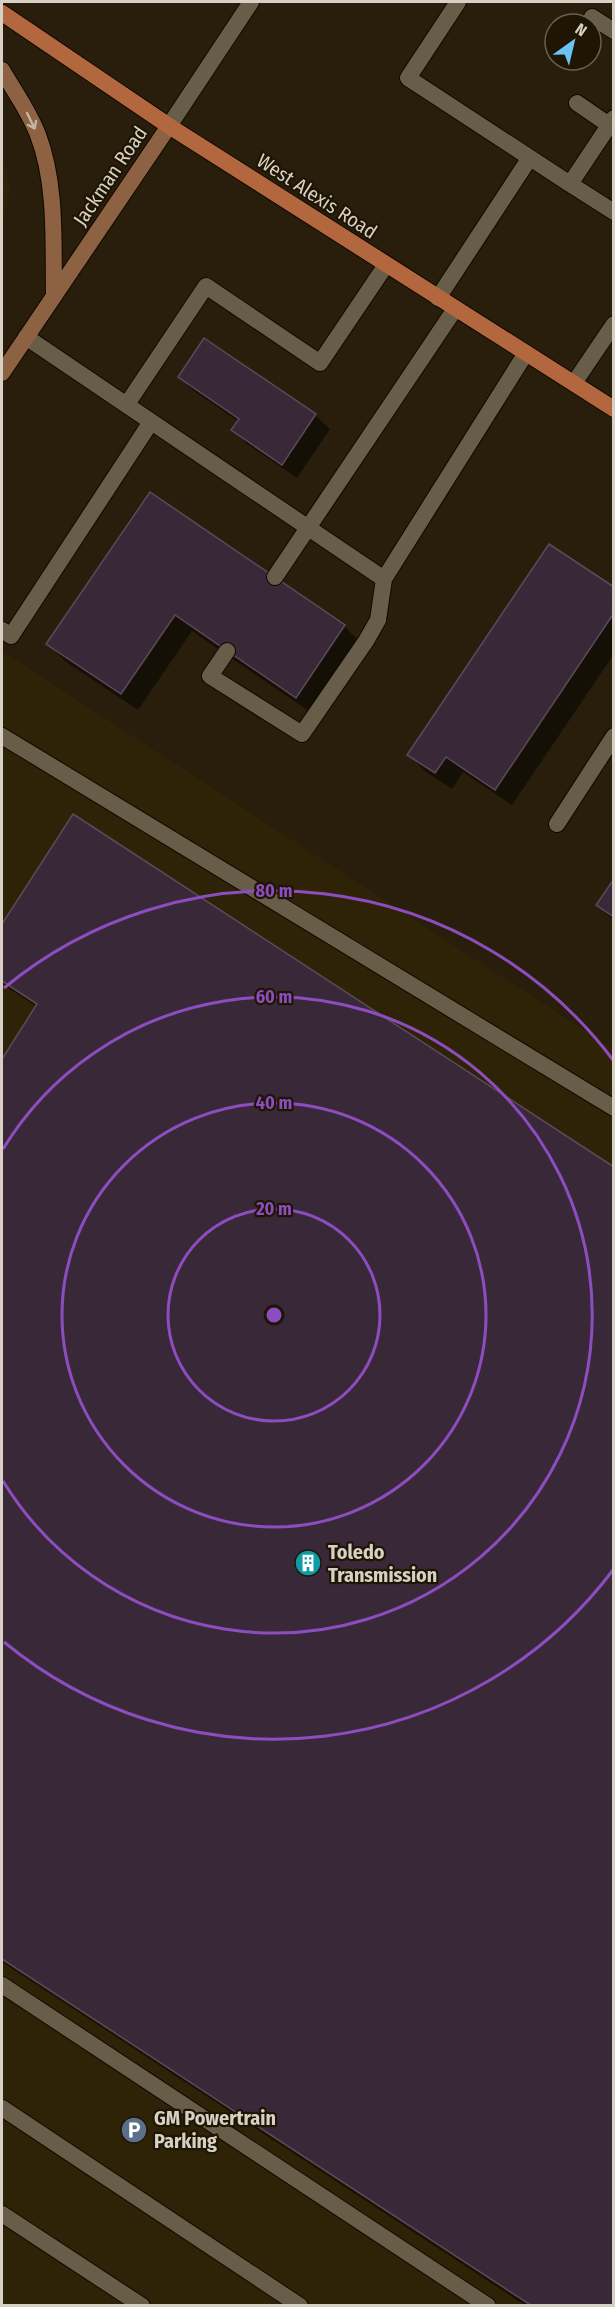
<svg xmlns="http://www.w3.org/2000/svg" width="615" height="2307" viewBox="0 0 615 2307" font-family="'Fira Sans Condensed',sans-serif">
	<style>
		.built { fill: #2f2307 }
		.shadow { fill: #0007 }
		.building { fill: #392938; stroke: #5c4a5b; stroke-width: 1.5 }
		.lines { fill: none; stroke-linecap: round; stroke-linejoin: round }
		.service-casing { stroke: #100800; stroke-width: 18 }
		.tertiary-casing { stroke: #100800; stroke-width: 18 }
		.secondary-casing { stroke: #100800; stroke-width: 18 }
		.primary-casing { stroke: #100800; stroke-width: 18 }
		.service { stroke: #685d48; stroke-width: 16 }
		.tertiary { stroke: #685d48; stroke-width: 16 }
		.secondary { stroke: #8d6243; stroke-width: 16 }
		.primary { stroke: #b2673e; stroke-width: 16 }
		.oneway { stroke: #c4b5a4 }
		.ring { fill: none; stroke: #8d4dc0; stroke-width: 3 }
		.labels { text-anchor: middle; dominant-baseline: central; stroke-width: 4.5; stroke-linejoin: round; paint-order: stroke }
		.street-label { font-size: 20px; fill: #d7d1c5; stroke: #1e1503 }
		.poi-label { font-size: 20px; font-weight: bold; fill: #d7d1c5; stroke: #1e1503; text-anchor: start }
		.centre { fill: #8d4dc0; stroke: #1e1503; stroke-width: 3 }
		.ring-label { font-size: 18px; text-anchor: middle; font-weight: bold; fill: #8d4dc0; stroke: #1e1503; stroke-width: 4.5; stroke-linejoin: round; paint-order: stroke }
	</style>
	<rect width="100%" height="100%" fill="#281e0b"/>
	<path class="built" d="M2,148L10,190L2,225Z
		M2,651L613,1049V2305H2Z"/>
	<path class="shadow" d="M204,340L315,415L330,429L297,478L247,444L233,430L239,422L194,391L179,377Z
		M150,494L344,626L361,643L313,714L192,631L138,710L65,661L48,644Z
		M614,589V654L512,805L463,772L452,789L426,772L409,755Z
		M74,816L614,2306H526L2,1962V1062L37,1007L2,984V926Z
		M614,881V921L597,905Z"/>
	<path class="building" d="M204,338L316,414L282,465L231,430L239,419L178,377Z
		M150,492L345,625L296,698L175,615L121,694L46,644Z
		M549,544L614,587V613L495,790L446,757L435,773L407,755Z
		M73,814L614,1167V2306H532L2,1959V1059L37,1004L2,981V924Z
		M614,879V917L596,905Z"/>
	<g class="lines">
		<defs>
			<path id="service" d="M458,2L408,78L570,184L614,118
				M592,17L614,31
				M577,103L609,125
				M570,184L614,212
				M438,298L529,159
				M26,337L384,579L526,353
				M574,383L614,324
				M127,404L206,286L320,363L386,265
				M275,577L455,309
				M2,630L11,636L151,422
				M227,651L210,676L302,734L366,641L378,620L384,579
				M2,736L614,1108
				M557,824L614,736
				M2,1985L488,2306
				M2,2108L300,2306
				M2,2214L142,2306"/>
			<path id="tertiary" d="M169,126L251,2"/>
			<path id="secondary" d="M2,70C14,91 29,111 38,135C57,185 53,243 54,295
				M2,373L169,126"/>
			<path id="primary" d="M2,13L169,126L614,409"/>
		</defs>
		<use href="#service" class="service-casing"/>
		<use href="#tertiary" class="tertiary-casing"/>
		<use href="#secondary" class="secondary-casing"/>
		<use href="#primary" class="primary-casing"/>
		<use href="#service" class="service"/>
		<use href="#tertiary" class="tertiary"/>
		<use href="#secondary" class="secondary"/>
		<use href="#primary" class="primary"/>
	</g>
	<defs><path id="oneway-shaft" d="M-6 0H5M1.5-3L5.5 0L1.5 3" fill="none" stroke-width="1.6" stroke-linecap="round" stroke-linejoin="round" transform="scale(1.5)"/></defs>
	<use class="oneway" href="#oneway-shaft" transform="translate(31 121) rotate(64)"/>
	<g class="ring">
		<circle cx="274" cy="1315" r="106"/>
		<circle cx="274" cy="1315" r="212"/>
		<path d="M3 1149A318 318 0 1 1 3 1481"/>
		<path d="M613 1570A424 424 0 0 1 4 1642M4 988A424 424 0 0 1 613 1060"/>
	</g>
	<defs>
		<symbol id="building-disc" viewBox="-11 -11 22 22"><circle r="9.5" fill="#0f9aa8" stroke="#1e1503"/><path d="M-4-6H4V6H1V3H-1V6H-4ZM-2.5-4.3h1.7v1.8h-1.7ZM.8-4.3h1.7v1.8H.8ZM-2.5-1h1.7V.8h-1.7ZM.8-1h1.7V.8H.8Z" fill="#fff"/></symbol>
		<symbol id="parking-disc" viewBox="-11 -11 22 22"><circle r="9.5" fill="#5c6f8a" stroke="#1e1503"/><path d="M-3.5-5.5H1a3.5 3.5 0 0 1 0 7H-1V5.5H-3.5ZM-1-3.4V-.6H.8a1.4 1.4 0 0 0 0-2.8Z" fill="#fff"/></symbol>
	</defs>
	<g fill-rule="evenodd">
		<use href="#building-disc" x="293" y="1548" width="30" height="30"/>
		<use href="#parking-disc" x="119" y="2115" width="30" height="30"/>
	</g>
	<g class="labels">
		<g class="street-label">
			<text transform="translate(110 176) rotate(-56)">Jackman Road</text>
			<text transform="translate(317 196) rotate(33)">West Alexis Road</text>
		</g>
		<g class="poi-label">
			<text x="328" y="1552">Toledo<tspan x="328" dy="23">Transmission</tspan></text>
			<text x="154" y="2118">GM Powertrain<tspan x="154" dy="23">Parking</tspan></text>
		</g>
	</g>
	<circle cx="274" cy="1315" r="9" class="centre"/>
	<g class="ring-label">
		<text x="274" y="897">80 m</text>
		<text x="274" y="1003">60 m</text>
		<text x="274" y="1109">40 m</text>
		<text x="274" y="1215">20 m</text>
	</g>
	<rect width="615" height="2307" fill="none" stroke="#d7d1c5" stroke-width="6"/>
	<g transform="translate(573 42) rotate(34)"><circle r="28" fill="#1e1503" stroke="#686051" stroke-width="1.5"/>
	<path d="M0-4.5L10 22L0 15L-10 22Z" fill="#6bc3f2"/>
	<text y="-9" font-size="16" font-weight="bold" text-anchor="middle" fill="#d7d1c5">N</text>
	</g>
</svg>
